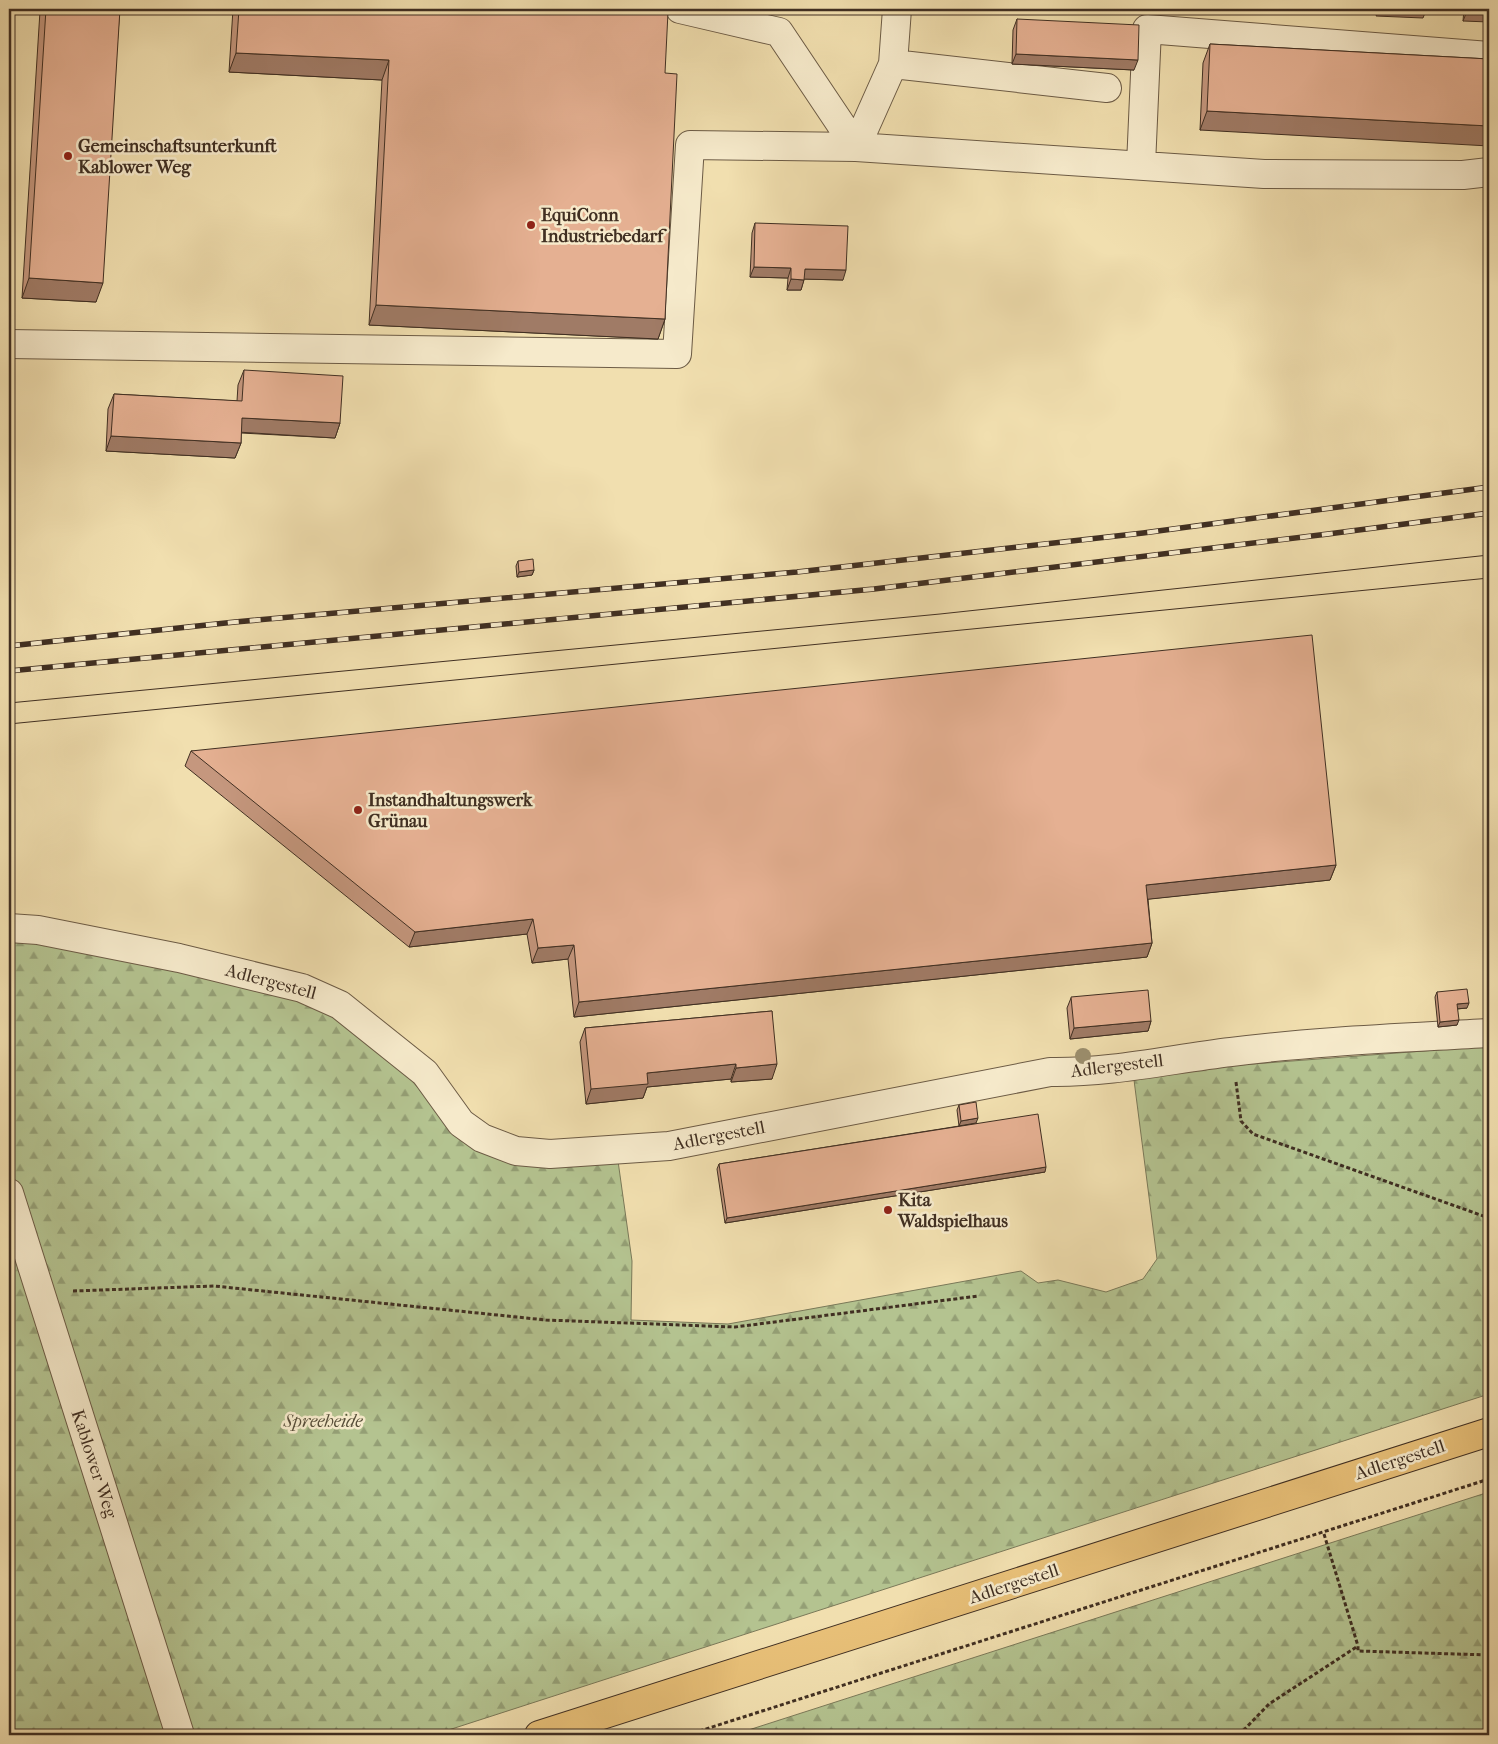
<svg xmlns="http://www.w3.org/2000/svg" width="1498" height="1744" viewBox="0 0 1498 1744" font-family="'IM FELL French Canon',serif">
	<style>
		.forest { fill: url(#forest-firs); stroke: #7a7959 }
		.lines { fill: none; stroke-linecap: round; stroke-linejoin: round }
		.minor-casing { stroke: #6c5b45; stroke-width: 30 }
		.major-casing { stroke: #402f22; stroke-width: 30 }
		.path { stroke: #402f22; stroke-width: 3; stroke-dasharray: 4 2.5; stroke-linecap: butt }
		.minor { stroke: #f6eacb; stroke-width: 28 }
		.major { stroke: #e8c078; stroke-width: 28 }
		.tram { stroke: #402f22; stroke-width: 1 }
		.rail-casing { stroke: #402f22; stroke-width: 5.5 }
		.rail { stroke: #f6eacb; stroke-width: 4; stroke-dasharray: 11; stroke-linecap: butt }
		.tree { fill: #9c8f6e }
		.wall { fill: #c5977e; stroke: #402f22 }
		.shaded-wall { fill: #a07b66; stroke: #402f22 }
		.building { fill: #e5b092; stroke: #402f22 }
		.poi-dot { fill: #8f2418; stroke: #f6eacb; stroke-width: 2 }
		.labels { text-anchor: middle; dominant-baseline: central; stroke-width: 5; stroke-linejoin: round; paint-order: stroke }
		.poi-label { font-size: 18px; font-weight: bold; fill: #402f22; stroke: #f6eacb; text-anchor: start }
		.street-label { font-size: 18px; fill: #402f22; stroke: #f6eacb }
		.park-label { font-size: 18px; font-style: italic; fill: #574d38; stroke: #f6eacb }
	</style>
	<defs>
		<pattern id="forest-firs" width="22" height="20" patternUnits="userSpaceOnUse" patternTransform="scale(1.25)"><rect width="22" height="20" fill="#b4c390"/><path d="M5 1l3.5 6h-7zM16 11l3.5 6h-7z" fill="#949f75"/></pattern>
	</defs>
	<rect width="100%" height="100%" fill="#f1dfaf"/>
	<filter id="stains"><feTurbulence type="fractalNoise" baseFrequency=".004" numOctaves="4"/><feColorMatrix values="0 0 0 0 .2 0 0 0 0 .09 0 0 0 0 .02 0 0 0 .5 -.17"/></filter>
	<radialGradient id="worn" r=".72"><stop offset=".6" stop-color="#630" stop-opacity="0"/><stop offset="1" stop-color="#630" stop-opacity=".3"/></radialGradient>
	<path class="forest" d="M9,938L138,962L310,1001L368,1037L405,1073L463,1139L618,1161L632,1261L631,1320L728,1324L1021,1271L1038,1283L1058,1280L1106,1292L1143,1279L1157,1259L1134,1080L1161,1071L1489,1046V1394L433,1735H9Z
		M1489,1492V1735H733Z"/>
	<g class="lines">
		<defs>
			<path id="minor" d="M680,9L779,32L856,147L893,64L897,9
				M893,64L1107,88
				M1141,165L1147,29L1489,56
				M9,344L677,354L690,145L856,147L1264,174L1463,175L1489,172
				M9,928L38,930L179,958L302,988L340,1005L425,1073L461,1123L482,1138L516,1151L550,1154L669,1146L1050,1072C1111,1073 1171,1059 1231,1052C1317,1041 1403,1038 1489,1033
				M9,1193L180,1735"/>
			<path id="major" d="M539,1735L1489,1432"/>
		</defs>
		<use href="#minor" class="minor-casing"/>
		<use href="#major" class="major-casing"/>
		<path class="path" d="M1236,1082L1241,1121L1253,1134L1489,1218
			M73,1291L214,1286L546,1320L735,1327L978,1296
			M1324,1534L1358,1646
			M687,1735L1489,1479
			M1239,1735L1269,1704L1358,1646V1651L1489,1655"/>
		<use href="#minor" class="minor"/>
		<use href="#major" class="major"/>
		<path class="tram" d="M9,703L940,614L1489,555
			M9,724L1489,578"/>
		<defs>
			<path id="rail" d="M9,646L235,622L797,572L1143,533L1489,487
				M9,671L874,589L1328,534L1489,513"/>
		</defs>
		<use href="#rail" class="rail-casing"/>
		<use href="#rail" class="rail"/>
	</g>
	<circle class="tree" cx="1083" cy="1056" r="8"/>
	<path class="wall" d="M40,9H120L96,302L22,298L40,11Z
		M233,9H609L665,73V319L658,339L369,325L382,80L229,72Z
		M1464,9H1489L1463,21Z
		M1017,19L1134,70L1012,64L1013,30Z
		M1210,44L1489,59L1200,130L1203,63Z
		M755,223L843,280L804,279L801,290H787L788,278L750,277L752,233Z
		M244,370L340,423L335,438L241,433V443L235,458L106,451L108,409L114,394L237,401L238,385Z
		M518,561L534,570L532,575L517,577L516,566Z
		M191,751L1336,865L1330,880L1148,899L1152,943L1147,957L574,1017L568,959L532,963L527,934L409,947L185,766Z
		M1437,992L1467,1008L1457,1009V1025L1438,1027L1435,997Z
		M1071,998L1151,1021L1148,1031L1070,1039L1067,1008Z
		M772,1011V1079L731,1082V1079L647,1087L643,1098L586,1104L580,1042L585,1028Z
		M959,1105L976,1123L1045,1172L725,1223L717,1169L719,1164L972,1124L959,1126L957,1110Z"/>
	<path class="shaded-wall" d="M1378,11L1425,13L1423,18L1376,16Z
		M1467,11L1489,12V22L1463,21Z
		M236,53L389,60L382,80L229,72Z
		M1016,54L1138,60L1134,70L1012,64Z
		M1207,111L1489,126V146L1200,130Z
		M754,267L791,268L788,278L750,277Z
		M805,269L846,270L843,280L801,279Z
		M29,278L103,283L96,302L22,298Z
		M791,279L804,280L801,290H787Z
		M376,305L665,319L658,339L369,325Z
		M242,418L340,423L335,438L237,432Z
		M111,436L241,443L235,458L106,451Z
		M534,570L532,575L517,577L519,572Z
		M1336,865L1330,880L1141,900L1146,885Z
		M533,919L527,934L409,947L415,932Z
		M1152,943L1147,957L574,1017L579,1002Z
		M574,945L568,959L532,963L538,948Z
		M1469,1003L1467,1008L1455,1009L1457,1004Z
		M1459,1020L1457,1025L1438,1027L1440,1022Z
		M1151,1021L1148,1031L1070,1039L1074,1028Z
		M736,1064L731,1079L647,1087L643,1098L586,1104L591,1089L647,1073Z
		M777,1064L772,1079L731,1082L736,1068Z
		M978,1118L976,1123L959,1126L961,1121Z
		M1046,1167L1045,1172L725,1223L727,1218Z"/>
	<path class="building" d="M46,9H120L103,283L29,278Z
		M239,9H609L668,12L665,73L677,74L665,319L376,305L389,60L236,53Z
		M1378,9H1425V13L1378,11Z
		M1467,9H1489V12L1467,11Z
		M1017,19L1139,25L1138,60L1016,54Z
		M1210,44L1489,59V126L1207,111Z
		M755,223L848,226L846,270L805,269L804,280L791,279V268L754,267Z
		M244,370L343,376L340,423L242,418L241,443L111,436L114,394L242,401Z
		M533,559L534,570L519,572L518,561Z
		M1312,635L1336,865L1146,885L1152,943L579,1002L574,945L538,948L533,919L415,932L191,751Z
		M1467,989L1469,1003L1457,1004L1459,1020L1440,1022L1437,992Z
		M1148,990L1151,1021L1074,1028L1071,997Z
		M772,1011L777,1064L736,1068V1064L647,1073L648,1084L591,1089L585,1028Z
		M976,1102L978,1118L961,1121L959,1105Z
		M1038,1114L1046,1167L727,1218L719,1164Z"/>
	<g class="poi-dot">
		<circle cx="68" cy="156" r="5"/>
		<circle cx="531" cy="225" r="5"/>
		<circle cx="358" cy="810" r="5"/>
		<circle cx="888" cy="1210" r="5"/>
	</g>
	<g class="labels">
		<g class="poi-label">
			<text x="78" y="146">Gemeinschaftsunterkunft<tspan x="78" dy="21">Kablower Weg</tspan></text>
			<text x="541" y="215">EquiConn<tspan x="541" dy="21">Industriebedarf</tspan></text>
			<text x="368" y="800">Instandhaltungswerk<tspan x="368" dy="21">Grünau</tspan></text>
			<text x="898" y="1200">Kita<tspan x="898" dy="21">Waldspielhaus</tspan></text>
		</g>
		<g class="street-label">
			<text transform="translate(271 982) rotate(15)">Adlergestell</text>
			<text transform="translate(1117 1066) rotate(-7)">Adlergestell</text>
			<text transform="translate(719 1136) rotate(-11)">Adlergestell</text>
			<text transform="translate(1400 1460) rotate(-18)">Adlergestell</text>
			<text transform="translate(94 1464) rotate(72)">Kablower Weg</text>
			<text transform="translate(1014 1584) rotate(-18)">Adlergestell</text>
		</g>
		<g class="park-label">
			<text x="323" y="1421">Spreeheide</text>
		</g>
	</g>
	<rect width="1498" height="1744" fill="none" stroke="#f1dfaf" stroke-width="30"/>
	<rect x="10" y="10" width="1478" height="1724" fill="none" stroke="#402f22" stroke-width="2.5"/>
	<rect x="15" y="15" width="1468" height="1714" fill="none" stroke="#402f22"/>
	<rect width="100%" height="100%" filter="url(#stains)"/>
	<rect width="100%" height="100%" fill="url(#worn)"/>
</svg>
